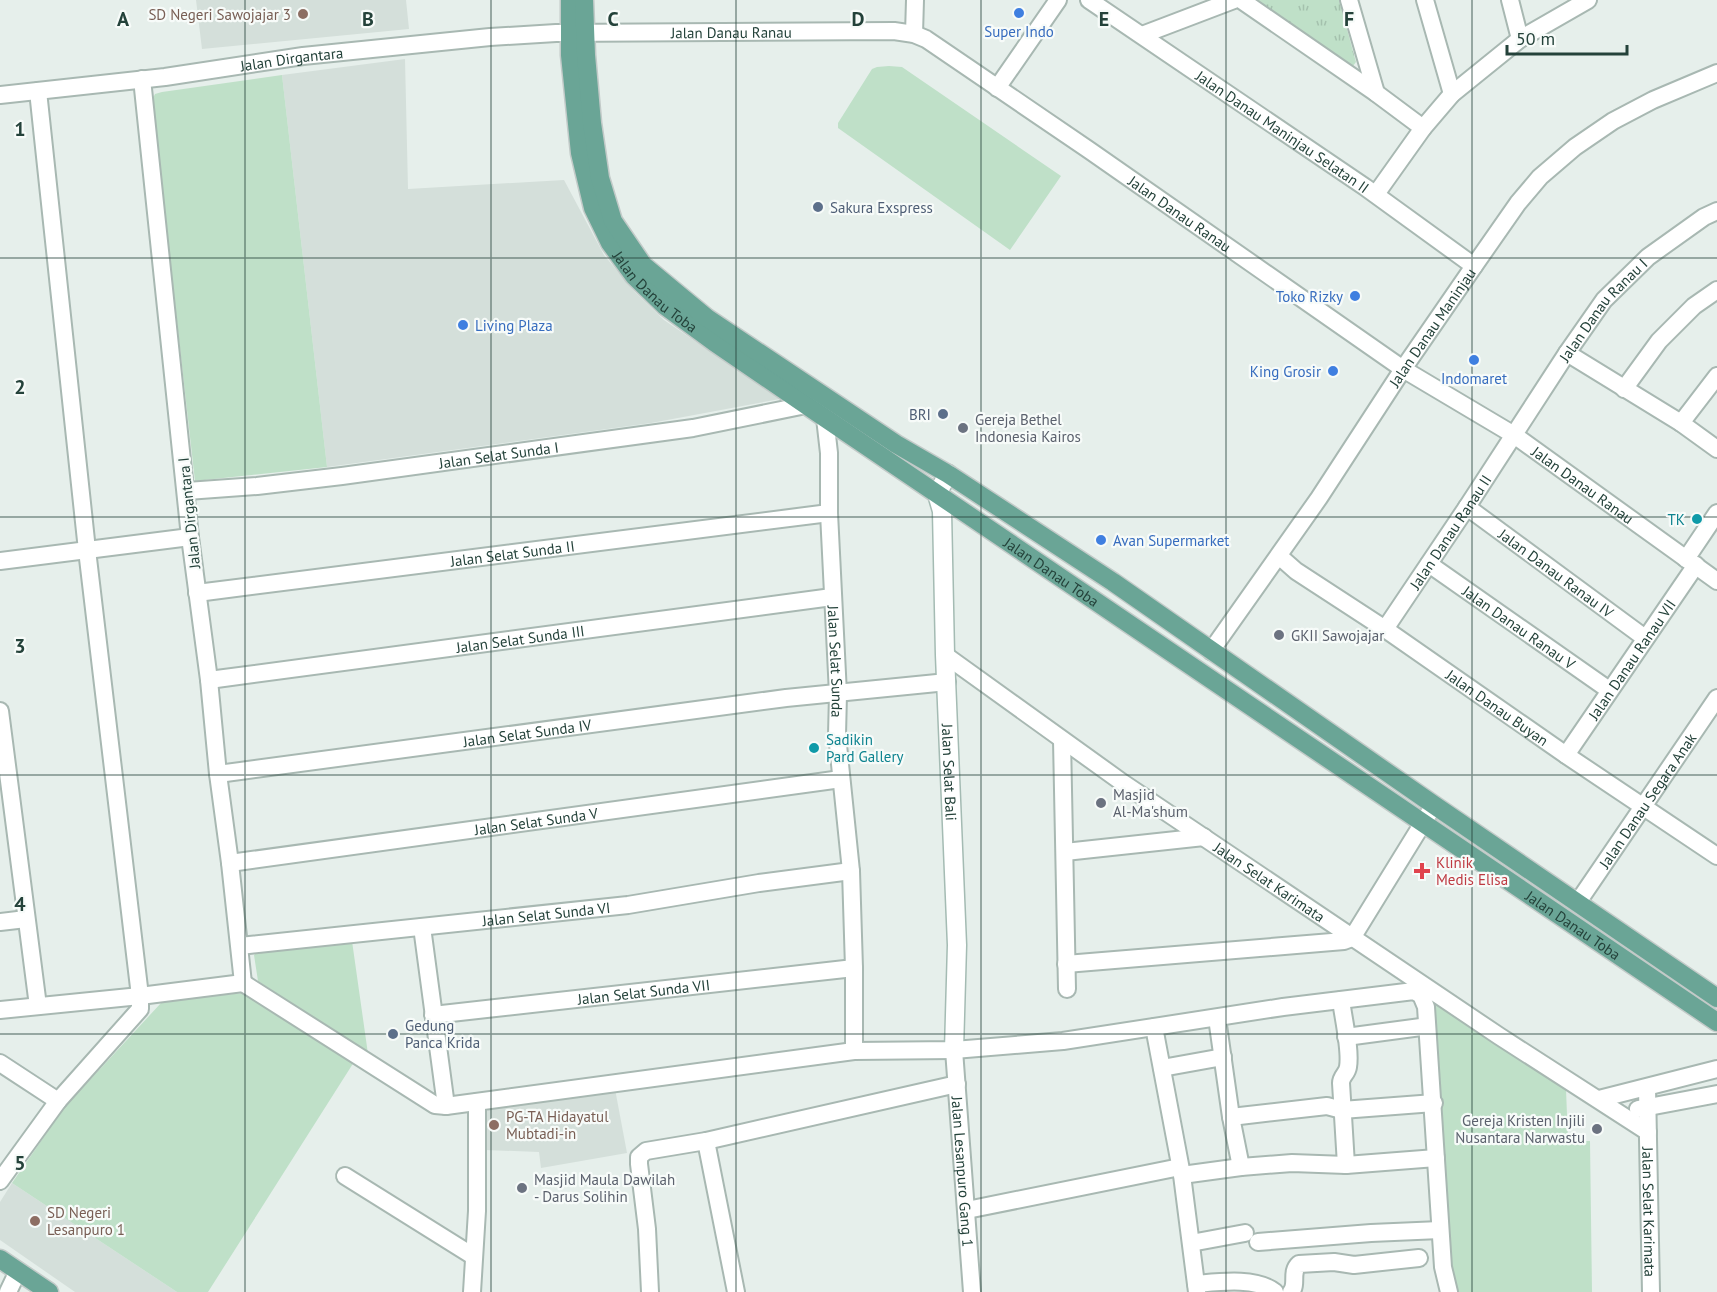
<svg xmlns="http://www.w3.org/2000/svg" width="1717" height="1292" viewBox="0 0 1717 1292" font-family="'PT Sans',sans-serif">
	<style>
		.built { fill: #d4dfda }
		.grass { fill: #bfe0c8 }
		.park { fill: url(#park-tufts) }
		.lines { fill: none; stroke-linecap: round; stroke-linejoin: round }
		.street-casing { stroke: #a8b8b2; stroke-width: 20 }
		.secondary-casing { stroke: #a4bbb3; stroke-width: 21 }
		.primary-casing { stroke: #c2cac8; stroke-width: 21 }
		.street { stroke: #fff; stroke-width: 16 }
		.secondary { stroke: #fff; stroke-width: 18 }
		.primary { stroke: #6aa596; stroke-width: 18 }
		.grid { fill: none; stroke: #24423a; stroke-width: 1.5; stroke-opacity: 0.55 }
		.shop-dot { fill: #3f7fe0; stroke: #f7fbf9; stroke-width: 2 }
		.education-dot { fill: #8d6e63; stroke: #f7fbf9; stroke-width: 2 }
		.service-dot { fill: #5c6f8a; stroke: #f7fbf9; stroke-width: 2 }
		.worship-dot { fill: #6b7280; stroke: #f7fbf9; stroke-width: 2 }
		.culture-dot { fill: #0f9aa8; stroke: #f7fbf9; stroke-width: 2 }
		.health-dot { fill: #e0444e; stroke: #f7fbf9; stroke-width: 2 }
		.labels { text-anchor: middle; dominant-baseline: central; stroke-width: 4.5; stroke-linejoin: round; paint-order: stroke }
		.education-label { font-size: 15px; fill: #785e54; stroke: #f7fbf9; text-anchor: start }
		.shop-label { font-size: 15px; fill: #366cbe; stroke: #f7fbf9 }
		.street-label { font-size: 15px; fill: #24423a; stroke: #f7fbf9 }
		.service-label { font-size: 15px; fill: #4e5e75; stroke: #f7fbf9; text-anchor: start }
		.worship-label { font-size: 15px; fill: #5b616d; stroke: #f7fbf9; text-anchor: start }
		.culture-label { font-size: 15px; fill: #0d838f; stroke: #f7fbf9; text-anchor: end }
		.health-label { font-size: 15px; fill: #be3a42; stroke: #f7fbf9; text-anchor: start }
		.grid-label { font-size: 20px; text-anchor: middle; font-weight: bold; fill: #24423a; stroke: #f7fbf9; stroke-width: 4.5; stroke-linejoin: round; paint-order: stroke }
	</style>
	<defs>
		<pattern id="park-tufts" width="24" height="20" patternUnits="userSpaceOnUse" patternTransform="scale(1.5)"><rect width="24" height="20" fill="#bfe0c8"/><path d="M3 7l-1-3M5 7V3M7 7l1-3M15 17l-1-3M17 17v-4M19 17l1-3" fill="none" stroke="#a4c1ad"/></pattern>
	</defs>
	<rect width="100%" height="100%" fill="#e6efeb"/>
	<path class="built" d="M196,0H406L409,29L202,49Z
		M405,59L408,189L564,180L604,255L635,292L664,320L780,399L651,423L327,467L282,75Z
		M615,1089L627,1153L541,1168L539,1152L485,1150L487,1111L491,1108Z
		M12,1183L177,1292H75L0,1240V1202Z"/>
	<path class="grass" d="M889,66L902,67L1061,176L1010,250L838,128V123L872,69L877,67Z
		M282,75L327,467L195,481L152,100L155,94L162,92Z
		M352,941L368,1054L258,981L254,955L256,953Z
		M244,993L354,1062L208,1292H177L12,1183L64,1108L161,1003L169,1000Z
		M1426,993L1566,1089L1568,1141H1590L1592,1292H1453Z"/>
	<path class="park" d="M1255,0H1339L1356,62L1353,66H1348Z"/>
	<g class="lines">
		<defs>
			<g id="street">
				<path id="s1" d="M1089,0L1365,187L1474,266"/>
				<path d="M1241,0L1376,93L1423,128"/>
				<path d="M1349,0L1376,93"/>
				<path d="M1425,0L1452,94"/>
				<path d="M1510,0L1520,39"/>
				<path d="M914,34L915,0"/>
				<path d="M1142,35L1234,0"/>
				<path d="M997,88L1058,0"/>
				<path id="s2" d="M0,95L165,77L303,56L490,37L556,33L894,31L914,34L926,39L1089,150L1403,369L1514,435L1717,581"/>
				<path d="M1376,194L1423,128L1452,94L1520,39L1588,0"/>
				<path d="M1567,353L1681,423L1717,449"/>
				<path d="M1624,389L1659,341L1694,306L1717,290"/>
				<path id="s3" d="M825,418L829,453V513L838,694L837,735L851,871L854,968V1051"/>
				<path d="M1681,423L1717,376"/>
				<path id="s4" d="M187,491L257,486L342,476L693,428L806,405"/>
				<path id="s5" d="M1467,507L1645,638"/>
				<path id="s6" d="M1279,556L1296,571L1385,629L1566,755L1717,856"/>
				<path d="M1686,559L1717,513"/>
				<path d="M0,561L190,537"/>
				<path id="s7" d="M1429,564L1609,690"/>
				<path id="s8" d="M197,593L829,513"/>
				<path id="s9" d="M1385,629L1467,507L1567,353L1604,300L1648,257L1704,217L1717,211"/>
				<path id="s10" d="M1211,651L1319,498L1403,369L1474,266L1518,203L1540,177L1575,147L1613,121L1653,100L1717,73"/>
				<path id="s11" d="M945,655L1123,783L1499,1036L1648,1132"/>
				<path id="s12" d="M209,680L832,597"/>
				<path d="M0,711L38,1006"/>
				<path d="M1062,740L1067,989"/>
				<path id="s13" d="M1566,755L1696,565"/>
				<path id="s14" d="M218,774L786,698L947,682"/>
				<path d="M1065,852L1204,837"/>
				<path id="s15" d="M230,863L841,779"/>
				<path id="s16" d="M1578,902L1717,698"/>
				<path d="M0,922L26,919"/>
				<path d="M422,927L446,1106"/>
				<path id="s17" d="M240,946L628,905L759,883L851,871"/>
				<path d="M1066,964L1344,941L1352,938L1434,805"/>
				<path d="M243,983L435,1105L446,1106L854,1051L954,1050L1063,1041L1283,1007L1414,991L1421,995L1426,1007L1443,1267L1449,1292"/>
				<path d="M1341,1000C1343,1017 1351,1050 1348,1067C1347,1074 1341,1076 1341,1083L1346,1165"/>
				<path d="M0,1010L140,996L243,983L230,863L218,774L209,680L190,537L142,79"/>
				<path id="s18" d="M433,1015L854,968"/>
				<path d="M1217,1018L1231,1117L1241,1167"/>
				<path d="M1154,1027L1182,1175L1197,1292"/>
				<path d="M1346,1037L1421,1027"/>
				<path id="s19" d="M954,1050L972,1292"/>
				<path d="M0,1063L58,1101"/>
				<path d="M1162,1068L1223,1057"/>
				<path id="s20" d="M1647,1088L1651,1292"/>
				<path d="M1599,1099L1717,1069"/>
				<path d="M1638,1109L1717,1094"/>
				<path d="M1231,1117L1327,1106L1342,1110L1434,1103"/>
				<path d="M706,1141L736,1292"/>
				<path d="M1182,1175L1241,1167L1292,1163L1346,1165L1436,1158"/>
				<path d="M345,1176L473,1256"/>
				<path d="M0,1181L58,1101L140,1009V996L87,550L38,91"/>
				<path d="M967,1210L1180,1167"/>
				<path d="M1258,1242L1371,1233L1440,1230"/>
				<path d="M1191,1243L1245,1233"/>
				<path d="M1196,1284C1219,1282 1256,1277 1275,1292"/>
				<path d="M8,1292L18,1271"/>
				<path d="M472,1292L477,1211V1102"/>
				<path d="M650,1292L647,1229L639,1164V1157L646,1151L706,1141L957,1084"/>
				<path d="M1291,1292C1298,1284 1290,1272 1299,1264L1334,1262L1354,1265L1419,1258"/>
			</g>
			<g id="secondary">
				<path id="s21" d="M948,474L937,494L942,511L945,655L957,945L954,1050"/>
			</g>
			<g id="primary">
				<path id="s22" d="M570,0V55L580,153L593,208L610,243L634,276L665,306L714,342L825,418L1717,1022"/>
				<path d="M584,0L586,55L592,123L600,178L613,221L643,265L707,318L896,444L948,474L1113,582L1434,805L1717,998"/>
				<path d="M0,1259L49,1292"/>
			</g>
		</defs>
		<use href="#street" class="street-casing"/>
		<use href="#secondary" class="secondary-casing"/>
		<use href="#primary" class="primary-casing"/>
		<use href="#street" class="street"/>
		<use href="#secondary" class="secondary"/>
		<use href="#primary" class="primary"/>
	</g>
	<path class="grid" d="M245,0V1292M491,0V1292M736,0V1292M981,0V1292M1226,0V1292M1472,0V1292M0,258H1717M0,517H1717M0,775H1717M0,1034H1717"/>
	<g class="shop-dot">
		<circle cx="1019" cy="13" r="6"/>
		<circle cx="1355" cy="296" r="6"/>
		<circle cx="463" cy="325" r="6"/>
		<circle cx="1474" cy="360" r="6"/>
		<circle cx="1333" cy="371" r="6"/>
		<circle cx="1101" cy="540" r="6"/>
	</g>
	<g class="education-dot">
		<circle cx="303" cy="14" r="6"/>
		<circle cx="494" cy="1125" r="6"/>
		<circle cx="35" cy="1221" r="6"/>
	</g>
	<g class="service-dot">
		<circle cx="818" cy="207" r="6"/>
		<circle cx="943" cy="414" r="6"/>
		<circle cx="393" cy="1034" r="6"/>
	</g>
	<g class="worship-dot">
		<circle cx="963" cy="428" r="6"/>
		<circle cx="1279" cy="635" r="6"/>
		<circle cx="1101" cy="803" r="6"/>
		<circle cx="1597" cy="1129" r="6"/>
		<circle cx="522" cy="1188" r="6"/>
	</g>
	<g class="culture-dot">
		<circle cx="1697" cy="519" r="6"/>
		<circle cx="814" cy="748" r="6"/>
	</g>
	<path class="health-dot" d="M1419 862h6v6h6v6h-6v6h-6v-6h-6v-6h6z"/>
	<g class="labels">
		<g class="education-label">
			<text x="291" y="14" text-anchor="end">SD Negeri Sawojajar 3</text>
			<text x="506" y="1116">PG-TA Hidayatul<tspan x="506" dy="17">Mubtadi-in</tspan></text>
			<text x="47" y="1212">SD Negeri<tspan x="47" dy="17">Lesanpuro 1</tspan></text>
		</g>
		<g class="shop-label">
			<text x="1019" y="31">Super Indo</text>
			<text x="1343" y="296" text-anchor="end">Toko Rizky</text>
			<text x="475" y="325" text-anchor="start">Living Plaza</text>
			<text x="1321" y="371" text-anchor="end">King Grosir</text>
			<text x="1474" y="378">Indomaret</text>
			<text x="1113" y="540" text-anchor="start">Avan Supermarket</text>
		</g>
		<g class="street-label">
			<text stroke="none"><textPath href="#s2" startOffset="735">Jalan Danau Ranau</textPath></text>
			<text stroke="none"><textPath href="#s2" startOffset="294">Jalan Dirgantara</textPath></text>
			<text stroke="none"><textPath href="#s1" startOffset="234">Jalan Danau Maninjau Selatan II</textPath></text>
			<text stroke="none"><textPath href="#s2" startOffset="1239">Jalan Danau Ranau</textPath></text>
			<text stroke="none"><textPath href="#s22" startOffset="316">Jalan Danau Toba</textPath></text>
			<text stroke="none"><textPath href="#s9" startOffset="387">Jalan Danau Ranau I</textPath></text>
			<text stroke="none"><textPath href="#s10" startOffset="392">Jalan Danau Maninjau</textPath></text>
			<text stroke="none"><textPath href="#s4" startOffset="314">Jalan Selat Sunda I</textPath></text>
			<text stroke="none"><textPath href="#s2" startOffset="1725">Jalan Danau Ranau</textPath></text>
			<text transform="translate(189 513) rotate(-96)">Jalan Dirgantara I</text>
			<text stroke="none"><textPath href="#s9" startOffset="117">Jalan Danau Ranau II</textPath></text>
			<text stroke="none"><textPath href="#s8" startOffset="318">Jalan Selat Sunda II</textPath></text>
			<text stroke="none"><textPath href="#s22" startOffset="802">Jalan Danau Toba</textPath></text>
			<text stroke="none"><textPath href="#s5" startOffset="111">Jalan Danau Ranau IV</textPath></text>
			<text stroke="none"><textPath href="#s7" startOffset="110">Jalan Danau Ranau V</textPath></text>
			<text stroke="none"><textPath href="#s12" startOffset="314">Jalan Selat Sunda III</textPath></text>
			<text stroke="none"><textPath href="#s13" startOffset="116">Jalan Danau Ranau VII</textPath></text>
			<text stroke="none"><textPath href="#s3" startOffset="244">Jalan Selat Sunda</textPath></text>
			<text stroke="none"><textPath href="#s6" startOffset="266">Jalan Danau Buyan</textPath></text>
			<text stroke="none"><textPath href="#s14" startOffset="312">Jalan Selat Sunda IV</textPath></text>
			<text stroke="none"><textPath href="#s21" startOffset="302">Jalan Selat Bali</textPath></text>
			<text stroke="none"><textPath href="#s16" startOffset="123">Jalan Danau Segara Anak</textPath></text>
			<text stroke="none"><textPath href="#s15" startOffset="309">Jalan Selat Sunda V</textPath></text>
			<text stroke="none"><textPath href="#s11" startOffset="396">Jalan Selat Karimata</textPath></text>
			<text stroke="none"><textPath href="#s17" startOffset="308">Jalan Selat Sunda VI</textPath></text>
			<text stroke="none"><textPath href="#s22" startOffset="1432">Jalan Danau Toba</textPath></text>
			<text stroke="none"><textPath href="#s18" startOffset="212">Jalan Selat Sunda VII</textPath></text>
			<text stroke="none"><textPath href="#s19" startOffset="122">Jalan Lesanpuro Gang 1</textPath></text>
			<text stroke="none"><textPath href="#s20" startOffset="124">Jalan Selat Karimata</textPath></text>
		</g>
		<g class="service-label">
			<text x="830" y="207">Sakura Exspress</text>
			<text x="931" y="414" text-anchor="end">BRI</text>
			<text x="405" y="1025">Gedung<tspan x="405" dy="17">Panca Krida</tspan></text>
		</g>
		<g class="worship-label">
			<text x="975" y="419">Gereja Bethel<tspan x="975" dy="17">Indonesia Kairos</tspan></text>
			<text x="1291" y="635">GKII Sawojajar</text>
			<text x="1113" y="794">Masjid<tspan x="1113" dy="17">Al-Ma'shum</tspan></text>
			<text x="1585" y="1120" text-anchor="end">Gereja Kristen Injili<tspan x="1585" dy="17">Nusantara Narwastu</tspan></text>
			<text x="534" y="1179">Masjid Maula Dawilah<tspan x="534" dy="17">- Darus Solihin</tspan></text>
		</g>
		<g class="culture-label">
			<text x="1685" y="519">TK</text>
			<text x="826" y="739" text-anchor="start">Sadikin<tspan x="826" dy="17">Pard Gallery</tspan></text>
		</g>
		<g class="health-label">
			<text x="1436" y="862">Klinik<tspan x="1436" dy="17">Medis Elisa</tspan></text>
		</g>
	</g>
	<g class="grid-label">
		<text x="123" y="26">A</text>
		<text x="368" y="26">B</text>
		<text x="613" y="26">C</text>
		<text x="858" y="26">D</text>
		<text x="1104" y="26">E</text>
		<text x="1349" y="26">F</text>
		<text x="20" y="136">1</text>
		<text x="20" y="394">2</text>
		<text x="20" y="653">3</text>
		<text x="20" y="911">4</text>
		<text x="20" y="1170">5</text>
	</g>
	<path d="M1507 45v9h120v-9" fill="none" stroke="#24423a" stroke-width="3"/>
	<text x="1516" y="45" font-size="18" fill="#24423a" stroke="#f7fbf9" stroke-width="4.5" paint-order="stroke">50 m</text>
</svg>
